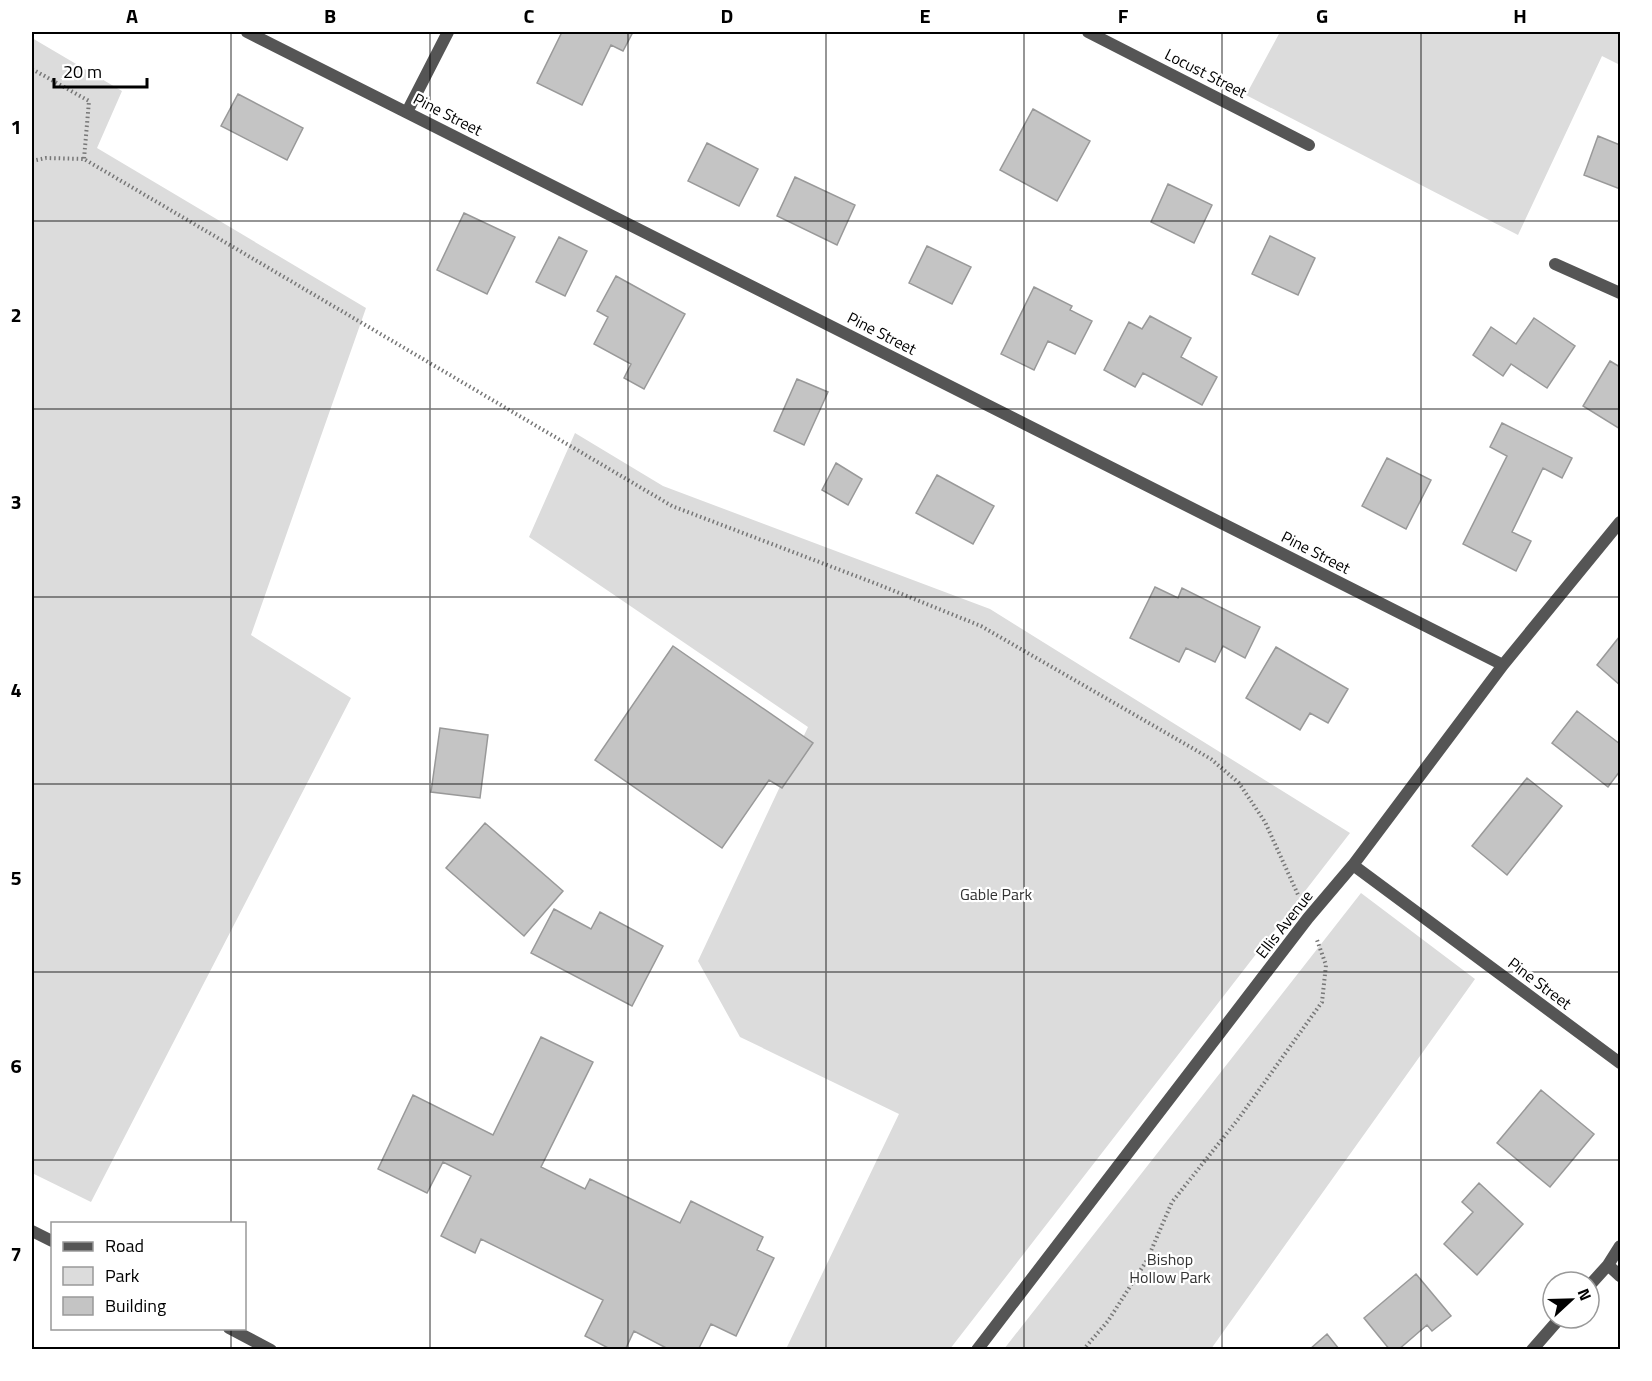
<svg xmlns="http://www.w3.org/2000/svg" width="1652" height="1381" viewBox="0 0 1652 1381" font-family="'Titillium Web',sans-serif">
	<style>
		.green { fill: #dcdcdc }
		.building { fill: #c4c4c4; stroke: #999; stroke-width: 1.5 }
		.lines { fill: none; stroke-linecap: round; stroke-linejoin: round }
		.path { stroke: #777; stroke-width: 4; stroke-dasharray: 1.5 3; stroke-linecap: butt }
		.minor { stroke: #555; stroke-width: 12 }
		.tertiary { stroke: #555; stroke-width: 12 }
		.grid { fill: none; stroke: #000; stroke-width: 1.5; stroke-opacity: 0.55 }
		.labels { text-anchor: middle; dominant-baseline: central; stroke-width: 4.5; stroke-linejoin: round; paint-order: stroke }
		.street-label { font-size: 16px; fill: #000; stroke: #fff }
		.park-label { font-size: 16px; fill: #333; stroke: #fff }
		.neatline { fill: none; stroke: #000; stroke-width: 2 }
		.grid-label { font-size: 20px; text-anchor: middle; font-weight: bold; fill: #000 }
	</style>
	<rect width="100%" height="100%" fill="#fff"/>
	<path class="green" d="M1280,32H1620V65L1602,56L1518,235L1246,95Z
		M32,38L122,91L97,148L366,308L251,635L351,698L91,1202L32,1173Z
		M575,433L663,486L990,609L1350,833L950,1349H786L899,1114L740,1037L698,961L808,727L529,537Z
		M1361,893L1475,979L1211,1349H1004Z"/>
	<path class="building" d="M562,32H633L623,51L611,45L582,105L537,83Z
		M238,94L303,128L287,160L221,126Z
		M1033,109L1090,141L1057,201L1000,170Z
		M1598,136L1620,145V189L1584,175Z
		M707,143L758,169L739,206L688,181Z
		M795,177L855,205L837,245L777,216Z
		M1168,184L1212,205L1194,243L1151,222Z
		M464,213L515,237L487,294L437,270Z
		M1270,236L1315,258L1298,295L1252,274Z
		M559,237L587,251L565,296L536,282Z
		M927,246L971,267L952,304L909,283Z
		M616,276L685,314L644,389L624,378L631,364L594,344L608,317L597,311Z
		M1034,287L1072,306L1070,310L1092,321L1075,354L1048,341L1034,370L1001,354Z
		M1150,316L1191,338L1181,357L1217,377L1202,405L1143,373L1135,387L1104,370L1129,322L1142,329Z
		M1534,318L1575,346L1547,388L1511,364L1503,376L1473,355L1491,327L1516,344Z
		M1610,361L1620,367V429L1583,406Z
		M797,379L828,392L804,445L774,431Z
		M1502,423L1572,458L1562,478L1543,468L1512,532L1531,541L1516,571L1463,544L1507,456L1490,447Z
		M1387,458L1431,480L1406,529L1362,506Z
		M836,463L862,479L848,505L822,490Z
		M937,475L994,506L973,544L916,513Z
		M1155,587L1178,598L1182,588L1260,627L1245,658L1223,646L1215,662L1186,648L1179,662L1130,638Z
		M1620,636V685L1597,665Z
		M673,646L813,743L782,788L769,780L722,848L595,760Z
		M1276,647L1348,689L1328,723L1310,713L1300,730L1246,698Z
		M1577,711L1620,744V771L1608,787L1552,743Z
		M440,728L488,735L480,798L431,792Z
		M1527,778L1562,806L1507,875L1472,846Z
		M485,823L563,891L524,936L446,868Z
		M554,909L591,929L600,912L663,946L632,1006L531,953Z
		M541,1037L593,1062L541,1167L585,1189L590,1179L680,1223L691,1201L763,1237L757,1250L774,1258L736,1336L711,1324L698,1350H670L634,1331L625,1350H612L585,1336L603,1300L481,1239L475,1253L441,1236L471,1176L443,1162L427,1193L378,1169L413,1095L493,1135Z
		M1541,1090L1594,1134L1550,1187L1497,1143Z
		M1479,1183L1523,1224L1477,1275L1444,1244L1473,1212L1462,1202Z
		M1416,1274L1451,1316L1432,1331L1427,1325L1398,1350H1390L1364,1318Z
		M1327,1334L1339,1349L1309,1350Z"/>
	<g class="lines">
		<path class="path" d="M32,69L89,101L84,159
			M32,161L46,158L84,159L672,506L877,584L981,626L1211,759L1239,783L1265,822L1299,897
			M1083,1350L1108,1321L1147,1260L1172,1202L1239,1118L1322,1002L1326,965L1317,940"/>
		<path class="minor" d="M247,32L1503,665
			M1088,32L1309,145
			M407,112L448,32
			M1555,264L1620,293
			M1353,865L1620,1063
			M1608,1265L1620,1276
			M1589,1286L1608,1265L1620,1246
			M977,1350L1308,918L1353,865L1503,665L1620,522
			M1532,1350L1560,1318"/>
		<path class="tertiary" d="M32,1231L52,1241
			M229,1328L271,1350"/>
	</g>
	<path class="grid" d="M231,32V1224M430,32V1350M628,32V1350M826,32V1350M1024,32V1350M1222,32V1350M1421,32V1350M32,221H1620M32,409H1620M32,597H1620M32,784H1620M32,972H1620M32,1160H1620M231,1328V1350"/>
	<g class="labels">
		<g class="street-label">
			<text transform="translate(1206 73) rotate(27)">Locust Street</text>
			<text transform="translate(448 114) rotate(27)">Pine Street</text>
			<text transform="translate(882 333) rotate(27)">Pine Street</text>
			<text transform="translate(1316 552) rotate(27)">Pine Street</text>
			<text transform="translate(1284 924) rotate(-52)">Ellis Avenue</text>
			<text transform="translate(1540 983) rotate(37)">Pine Street</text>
		</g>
		<g class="park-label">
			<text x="996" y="894">Gable Park</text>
			<text x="1170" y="1259">Bishop<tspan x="1170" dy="18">Hollow Park</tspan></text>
		</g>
	</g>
	<rect width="1652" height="1381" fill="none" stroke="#ffffff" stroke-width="66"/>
	<rect x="51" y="1222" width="195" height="108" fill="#ffffff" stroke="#999999" stroke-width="1.5"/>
	<rect x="63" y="1242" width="30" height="9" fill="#555555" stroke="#999999" stroke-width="1.5"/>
	<text x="105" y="1252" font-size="18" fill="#000000">Road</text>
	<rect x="63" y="1267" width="30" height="18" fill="#dcdcdc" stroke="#999999" stroke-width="1.5"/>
	<text x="105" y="1282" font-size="18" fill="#000000">Park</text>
	<rect x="63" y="1297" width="30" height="18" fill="#c4c4c4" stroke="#999999" stroke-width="1.5"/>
	<text x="105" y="1312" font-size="18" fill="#000000">Building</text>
	<g transform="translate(1571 1300) rotate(68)"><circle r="28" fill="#ffffff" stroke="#999999" stroke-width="1.5"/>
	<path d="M0-4.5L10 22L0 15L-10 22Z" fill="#000000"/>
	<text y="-9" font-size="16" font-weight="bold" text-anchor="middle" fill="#000000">N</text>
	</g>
	<path d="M54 78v9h93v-9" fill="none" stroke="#000000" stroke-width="3"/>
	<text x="63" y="78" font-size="18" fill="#000000" stroke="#ffffff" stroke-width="4.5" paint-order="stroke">20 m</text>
	<rect x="33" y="33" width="1586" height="1315" class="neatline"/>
	<g class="grid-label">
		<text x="132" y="23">A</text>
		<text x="330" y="23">B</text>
		<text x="529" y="23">C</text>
		<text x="727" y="23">D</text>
		<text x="925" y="23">E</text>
		<text x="1123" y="23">F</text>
		<text x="1322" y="23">G</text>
		<text x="1520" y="23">H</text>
		<text x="16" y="134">1</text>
		<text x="16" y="322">2</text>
		<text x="16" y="509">3</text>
		<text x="16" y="697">4</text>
		<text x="16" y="885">5</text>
		<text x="16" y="1073">6</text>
		<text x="16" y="1261">7</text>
	</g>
</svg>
